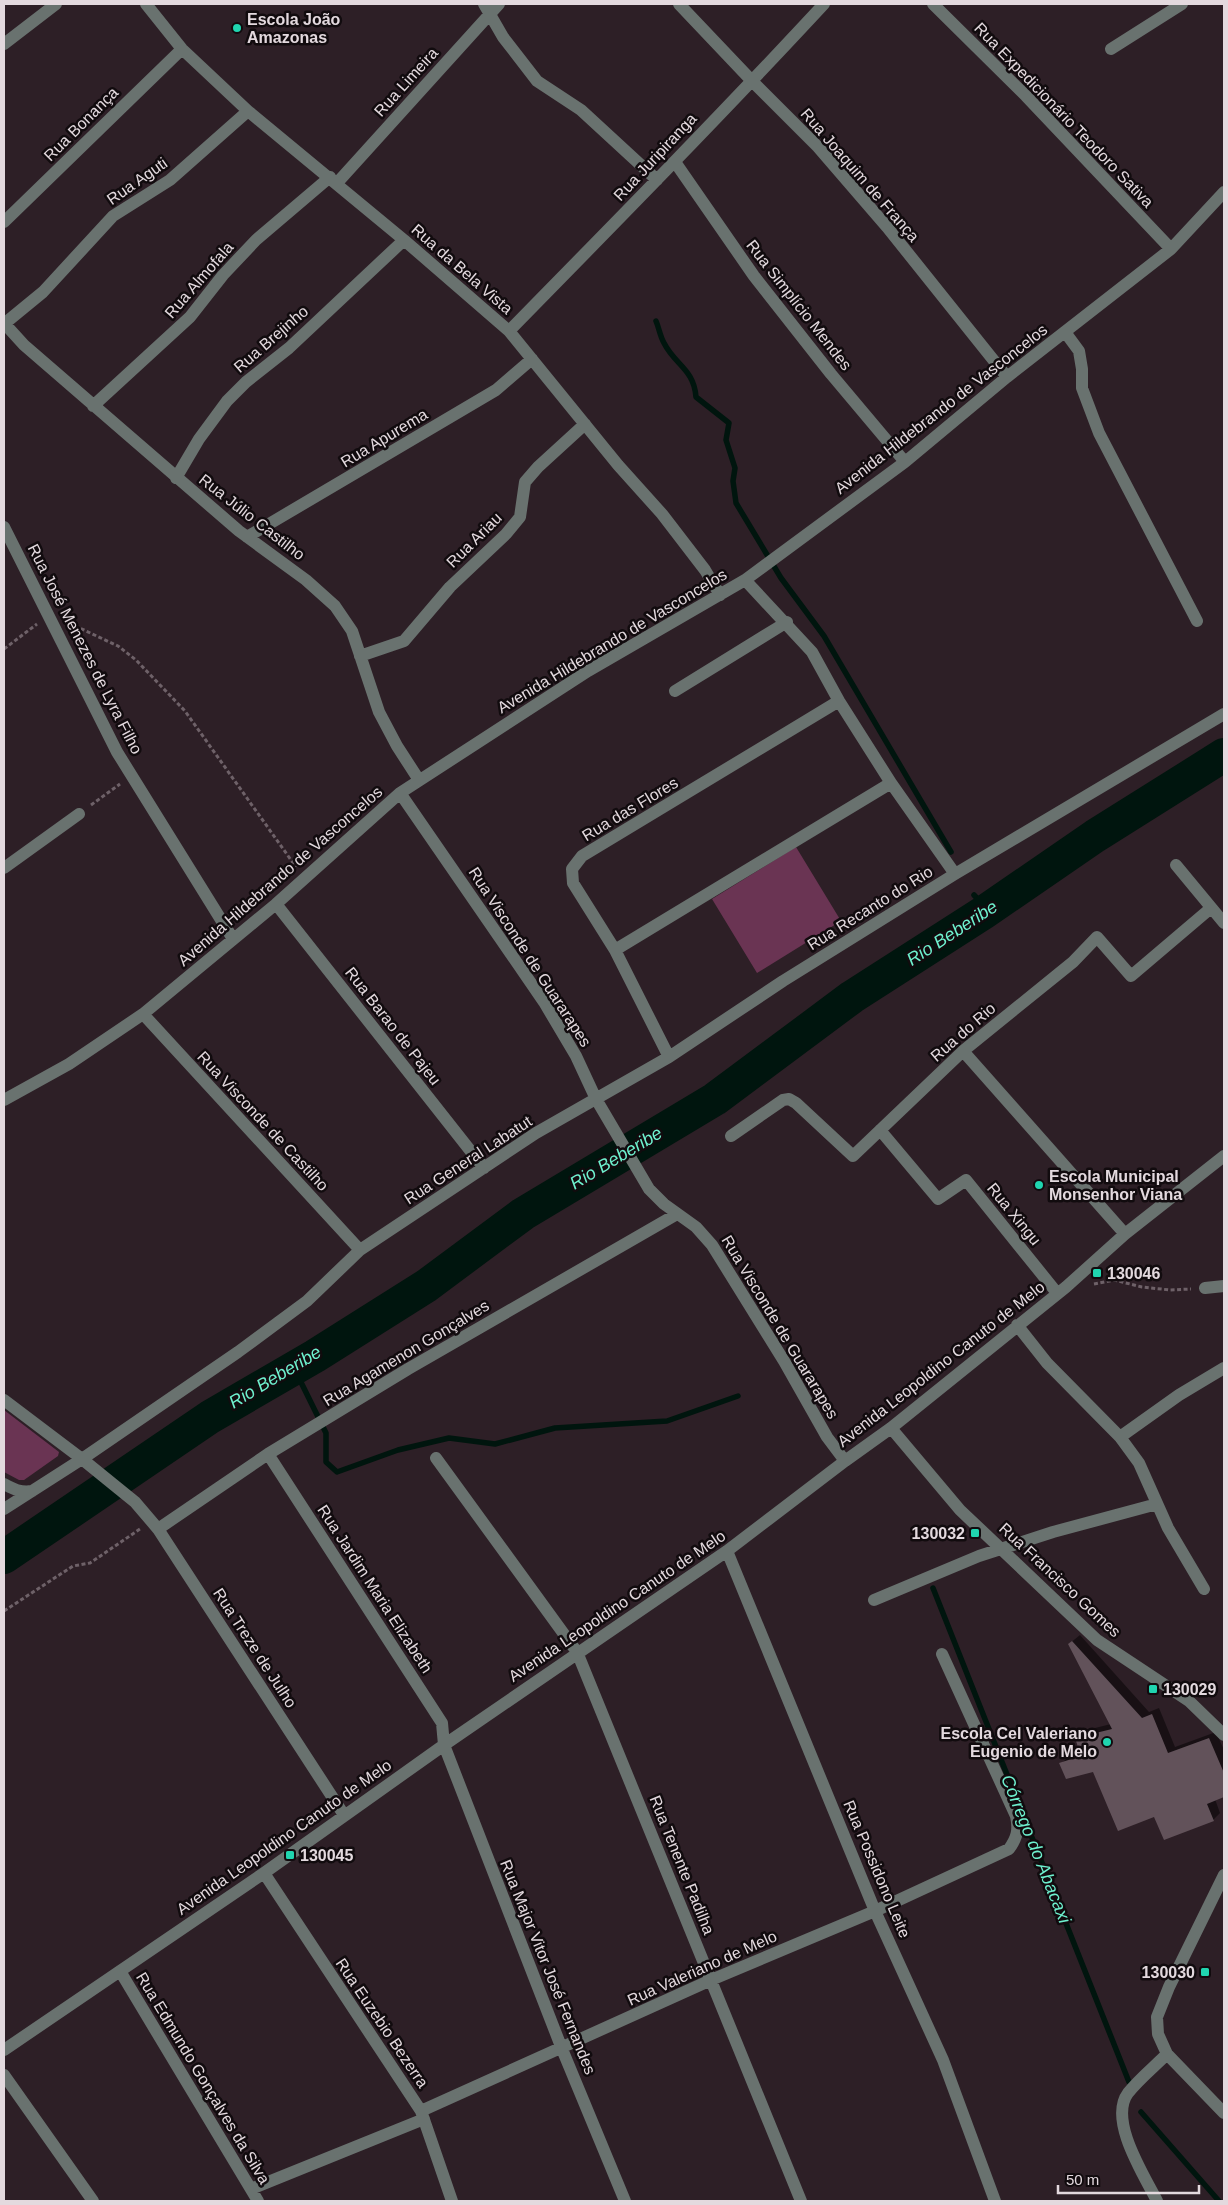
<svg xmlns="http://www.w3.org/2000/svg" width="1228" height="2205" viewBox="0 0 1228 2205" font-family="Helvetica,sans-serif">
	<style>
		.green { fill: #6a3453 }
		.shadow { fill: #0007 }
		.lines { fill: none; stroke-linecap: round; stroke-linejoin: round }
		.stream { stroke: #00150e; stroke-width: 5.5 }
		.river { stroke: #00150e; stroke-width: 34 }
		.building { fill: #62525a }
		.path { stroke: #6e6168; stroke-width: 3; stroke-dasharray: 4 2.5; stroke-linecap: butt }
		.minor { stroke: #69726f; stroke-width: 12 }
		.poi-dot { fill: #20d5b0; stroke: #110b0e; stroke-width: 2 }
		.labels { text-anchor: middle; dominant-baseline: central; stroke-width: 5; stroke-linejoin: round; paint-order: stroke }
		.poi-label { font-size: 16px; font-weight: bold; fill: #e3d9de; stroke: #110b0e; text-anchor: start }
		.street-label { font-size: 16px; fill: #e3d9de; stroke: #110b0e }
		.water-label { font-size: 18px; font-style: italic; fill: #6ef0ce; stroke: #110b0e }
	</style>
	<rect width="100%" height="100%" fill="#2d1f26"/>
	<path class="green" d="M796,847L841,921L757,973L712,899Z
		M4,1410L59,1452L58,1456L24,1480H19L4,1472Z"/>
	<path class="shadow" d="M1080,1635L1149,1712L1159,1708L1175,1747L1216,1732L1224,1750V1796L1215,1799L1220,1813L1213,1820L1155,1816L1094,1770L1061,1764L1068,1757L1081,1753L1076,1738L1083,1731L1111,1724L1069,1644Z"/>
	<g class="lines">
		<path class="stream" d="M656,321C659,328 660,336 664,343C675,365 694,369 696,397L729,423L726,440L735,468L733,481L736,503L781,578L824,636L951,852
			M974,895L988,910
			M294,1368L326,1433V1462L337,1472L398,1450L449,1438L495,1444L555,1428L667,1421L738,1396
			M933,1588L1129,2082
			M1141,2112L1219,2201"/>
		<path class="river" d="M4,1557L210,1417L315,1356L426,1286L523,1214L715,1099L852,997L983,913L1095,836L1224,755"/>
	</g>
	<path class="building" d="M1072,1641L1142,1718L1152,1714L1168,1753L1209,1738L1224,1773V1797L1207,1804L1214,1821L1164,1840L1154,1817L1118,1831L1093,1772L1066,1779L1059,1763L1081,1756L1075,1738L1112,1729L1068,1644Z"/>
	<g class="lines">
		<path class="path" d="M69,623L118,646L136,660L185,711L296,867
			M4,649L37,624
			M91,805L120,784
			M1094,1284L1114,1280L1142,1287L1170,1290L1191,1289
			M4,1611L73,1566L90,1563L140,1529"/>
		<path class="minor" d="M146,4L182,49L248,111L404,240L509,331L618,465L662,514L705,570L720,595
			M484,4L503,37L537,81L581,110L657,180
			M679,4L752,81L818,147L887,227L1007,377
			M933,4L1026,96L1171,249
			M4,44L56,4
			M1111,49L1182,4
			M675,162L754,276L831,374L905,462
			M337,183L499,4
			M4,222L182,49
			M4,323L24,345L239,531L306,580L335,606L352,631L379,712L397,746L419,780
			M4,324L43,292L113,216L170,180L248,111
			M509,331C615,223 721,115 824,4
			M1065,332L1079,351L1082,369V388L1099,433L1197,621
			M93,406L190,317L223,275L256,240L330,177
			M176,478L199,439L227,401L246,382L289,348L404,240
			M4,527L117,752L233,939
			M247,537L496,390L532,359
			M745,580L812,652L839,701L891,783L955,874
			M360,656L404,641L450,587L506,534L520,517L525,482L538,467L585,424
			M675,691L787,622
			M400,793L544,1002L576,1056L596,1099L649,1189L664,1204L696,1227L712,1245L784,1361L827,1437L845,1461
			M1176,865L1224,923
			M4,868L79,814
			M276,904L484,1168
			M615,950L891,783
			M143,1014L360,1250
			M963,1051L1125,1234
			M669,1057L615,950L573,883L572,869L582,856L839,701
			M4,1100L69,1064L143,1014L276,904L400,793L588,671L745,580L905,462L1007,377L1171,249L1224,192
			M880,1130L938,1199L966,1180L1057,1293
			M731,1136L783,1100L789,1099L796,1103L853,1156L963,1051L1073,962L1097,937L1131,976L1211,908
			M1205,1288L1224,1286
			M1017,1325L1047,1363L1120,1437L1139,1463L1168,1528L1204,1589
			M4,1400L82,1459L135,1502L158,1529L344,1815
			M891,1428L960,1510L1097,1640L1189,1701L1224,1735
			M1120,1437L1179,1395L1224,1368
			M268,1454L442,1723L444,1745L562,2049L625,2201
			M436,1458L577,1652L801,2201
			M4,1484C13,1489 21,1493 32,1491
			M4,1509L82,1459L238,1352L307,1301L360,1250L536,1133L669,1057L783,981L955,874L1224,714
			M158,1529L268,1454L408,1369L677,1214
			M727,1551L875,1911L943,2060L995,2201
			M874,1600L979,1556L1053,1532L1157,1504
			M264,1873L421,2111L452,2201
			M1224,1875L1169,1987L1157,2017L1158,2034L1167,2054L1224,2113
			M120,1971L258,2201
			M4,2050L264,1873L444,1745L727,1551L845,1461L891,1428L1066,1287L1125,1234L1224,1156
			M4,2075L93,2201
			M421,2111L711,1980L875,1911L1009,1849C1017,1838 1019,1830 1016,1816L942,1654
			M251,2189L424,2119
			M1157,2201C1144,2175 1108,2120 1128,2093C1139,2079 1154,2067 1167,2054"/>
	</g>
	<g class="poi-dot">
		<circle cx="237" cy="28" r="5"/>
		<circle cx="1039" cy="1185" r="5"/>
		<rect x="1092" y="1268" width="10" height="10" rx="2.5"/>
		<rect x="970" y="1528" width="10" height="10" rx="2.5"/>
		<rect x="1148" y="1684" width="10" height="10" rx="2.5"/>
		<circle cx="1107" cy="1742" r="5"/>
		<rect x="285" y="1850" width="10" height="10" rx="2.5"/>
		<rect x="1200" y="1967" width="10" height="10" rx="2.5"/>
	</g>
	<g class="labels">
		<g class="poi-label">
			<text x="247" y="19">Escola João<tspan x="247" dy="18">Amazonas</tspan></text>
			<text x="1049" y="1176">Escola Municipal<tspan x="1049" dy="18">Monsenhor Viana</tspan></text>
			<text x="1107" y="1273">130046</text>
			<text x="965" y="1533" text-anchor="end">130032</text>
			<text x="1163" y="1689">130029</text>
			<text x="1097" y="1733" text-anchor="end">Escola Cel Valeriano<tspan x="1097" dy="18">Eugenio de Melo</tspan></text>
			<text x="300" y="1855">130045</text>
			<text x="1195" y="1972" text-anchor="end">130030</text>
		</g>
		<g class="street-label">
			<text transform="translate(406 82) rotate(-48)">Rua Limeira</text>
			<text transform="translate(1064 115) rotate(46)">Rua Expedicionário Teodoro Sativa</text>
			<text transform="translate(81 124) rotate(-45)">Rua Bonança</text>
			<text transform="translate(655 157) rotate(-47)">Rua Juripiranga</text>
			<text transform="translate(860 175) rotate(49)">Rua Joaquim de França</text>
			<text transform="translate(137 181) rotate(-35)">Rua Aguti</text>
			<text transform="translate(462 269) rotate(41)">Rua da Bela Vista</text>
			<text transform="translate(199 280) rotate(-49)">Rua Almofala</text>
			<text transform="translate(799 305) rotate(52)">Rua Simplício Mendes</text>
			<text transform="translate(271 339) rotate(-41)">Rua Brejinho</text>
			<text transform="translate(941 409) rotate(-38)">Avenida Hildebrando de Vasconcelos</text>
			<text transform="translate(384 438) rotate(-31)">Rua Apurema</text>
			<text transform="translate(252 517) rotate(38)">Rua Júlio Castilho</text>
			<text transform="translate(474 540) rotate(-45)">Rua Ariau</text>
			<text transform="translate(612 641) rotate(-31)">Avenida Hildebrando de Vasconcelos</text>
			<text transform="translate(85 649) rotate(63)">Rua José Menezes de Lyra Filho</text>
			<text transform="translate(630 809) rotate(-31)">Rua das Flores</text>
			<text transform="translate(280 876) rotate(-41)">Avenida Hildebrando de Vasconcelos</text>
			<text transform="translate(870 908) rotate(-32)">Rua Recanto do Rio</text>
			<text transform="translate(530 957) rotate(57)">Rua Visconde de Guararapes</text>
			<text transform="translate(393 1026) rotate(52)">Rua Barao de Pajeu</text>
			<text transform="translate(963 1032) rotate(-41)">Rua do Rio</text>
			<text transform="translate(263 1121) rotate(47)">Rua Visconde de Castilho</text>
			<text transform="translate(468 1160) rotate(-33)">Rua General Labatut</text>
			<text transform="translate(1014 1214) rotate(51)">Rua Xingu</text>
			<text transform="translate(780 1327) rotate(59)">Rua Visconde de Guararapes</text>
			<text transform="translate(406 1353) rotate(-31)">Rua Agamenon Gonçalves</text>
			<text transform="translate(941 1364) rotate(-38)">Avenida Leopoldino Canuto de Melo</text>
			<text transform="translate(1060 1580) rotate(43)">Rua Francisco Gomes</text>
			<text transform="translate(375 1589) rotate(57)">Rua Jardim Maria Elizabeth</text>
			<text transform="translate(617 1606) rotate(-34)">Avenida Leopoldino Canuto de Melo</text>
			<text transform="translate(255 1648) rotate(57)">Rua Treze de Julho</text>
			<text transform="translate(284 1837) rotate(-35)">Avenida Leopoldino Canuto de Melo</text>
			<text transform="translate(682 1865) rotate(68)">Rua Tenente Padilha</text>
			<text transform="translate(877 1869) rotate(67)">Rua Possidono Leite</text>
			<text transform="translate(548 1967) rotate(68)">Rua Major Vitor José Fernandes</text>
			<text transform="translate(702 1968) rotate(-24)">Rua Valeriano de Melo</text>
			<text transform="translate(382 2023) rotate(56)">Rua Euzebio Bezerra</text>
			<text transform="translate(203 2078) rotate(59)">Rua Edmundo Gonçalves da Silva</text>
		</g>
		<g class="water-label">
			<text transform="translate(952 933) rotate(-33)">Rio Beberibe</text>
			<text transform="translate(616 1158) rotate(-31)">Rio Beberibe</text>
			<text transform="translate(275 1377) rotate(-31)">Rio Beberibe</text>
			<text transform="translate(1036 1849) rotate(68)">Córrego do Abacaxi</text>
		</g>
	</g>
	<rect width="1228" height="2205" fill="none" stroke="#e3d9de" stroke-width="10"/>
	<path d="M1058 2185v8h141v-8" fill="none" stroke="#e3d9de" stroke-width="2.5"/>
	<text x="1066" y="2185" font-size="15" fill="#e3d9de" stroke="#110b0e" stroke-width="4" paint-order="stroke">50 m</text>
</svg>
